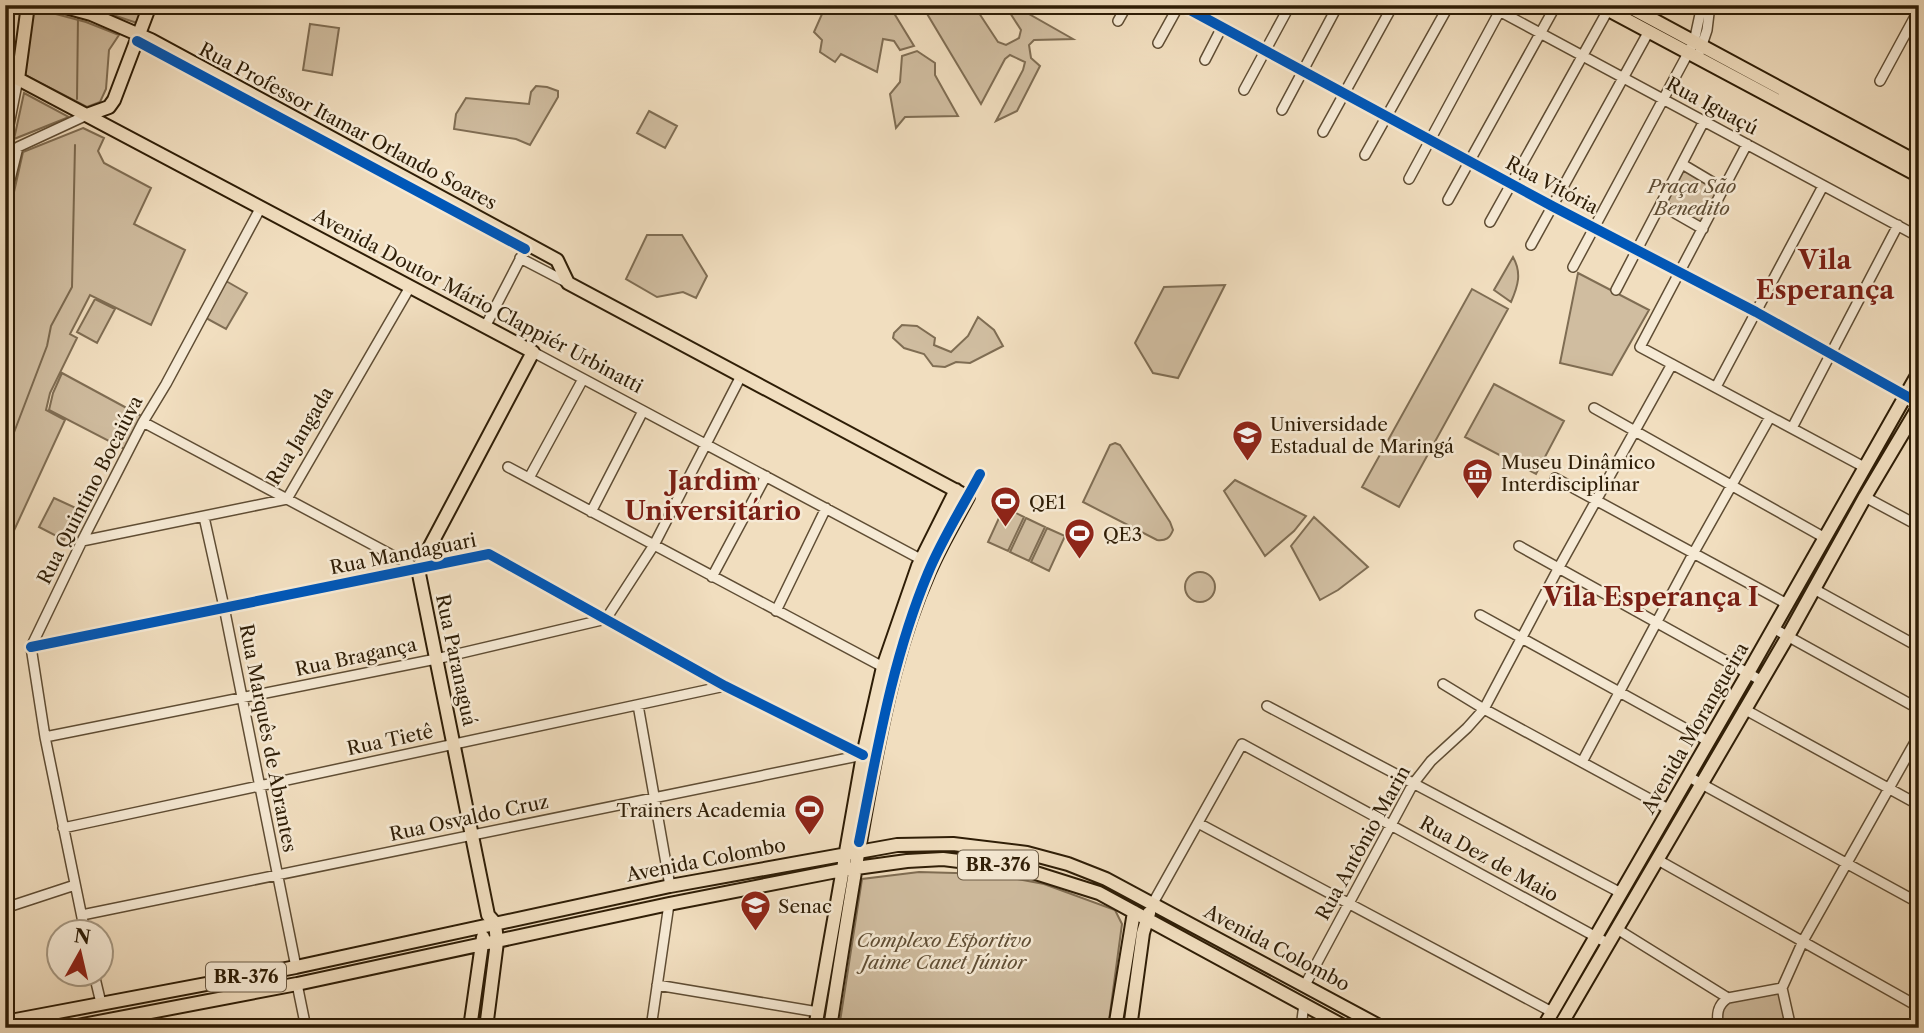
<svg xmlns="http://www.w3.org/2000/svg" width="1924" height="1033" viewBox="0 0 1924 1033" font-family="'Libre Caslon Text',serif">
	<style>
		.green { fill: #d0bda0; stroke: #7f6d53; stroke-width: 2 }
		.lines { fill: none; stroke-linecap: round; stroke-linejoin: round }
		.stream { stroke: #7b694f; stroke-width: 2 }
		.minor-casing { stroke: #5f4d34; stroke-width: 12 }
		.major-casing { stroke: #2e1d06; stroke-width: 16 }
		.minor { stroke: #f6ead5; stroke-width: 9 }
		.major { stroke: #f1debf; stroke-width: 12 }
		.cycleway-casing { stroke: #f6ead5; stroke-width: 15 }
		.cycleway { stroke: #0057b8; stroke-width: 10 }
		.labels { text-anchor: middle; dominant-baseline: central; stroke-width: 5; stroke-linejoin: round; paint-order: stroke }
		.shield { fill: #f6ead5; stroke: #6a5a44; stroke-width: 2 }
		.shield-label { font-size: 18px; font-weight: bold; fill: #2e1d06 }
		.street-label { font-size: 19px; fill: #2e1d06; stroke: #f6ead5 }
		.park-label { font-size: 19px; font-style: italic; fill: #5f4d34; stroke: #f6ead5 }
		.poi-label { font-size: 19px; fill: #2e1d06; stroke: #f6ead5; text-anchor: start }
		.district-label { font-size: 26px; font-weight: bold; fill: #7a1f14; stroke: #f6ead5 }
	</style>
	<rect width="100%" height="100%" fill="#f1debf"/>
	<filter id="stains"><feTurbulence type="fractalNoise" baseFrequency=".00286" numOctaves="4"/><feColorMatrix values="0 0 0 0 .2 0 0 0 0 .09 0 0 0 0 .02 0 0 0 .5 -.17"/></filter>
	<radialGradient id="worn" r=".72"><stop offset=".6" stop-color="#630" stop-opacity="0"/><stop offset="1" stop-color="#630" stop-opacity=".3"/></radialGradient>
	<path class="green" d="M83,5H143L137,23Z
		M826,5H889L914,46L900,50L894,41L883,39L877,72L841,54L835,62L820,52L822,40L814,32Z
		M1005,5H1013L1073,39L1034,40L1029,45L1031,58L1040,66L1017,111L996,121L1023,70L1025,62L1010,55L1005,59L981,104L926,12L975,7L998,42L1006,45L1019,38L1021,30Z
		M37,9L86,22L119,35L109,50L106,89L100,102L87,107L25,75L24,70L33,11Z
		M310,24L339,28L332,75L303,70Z
		M917,51L935,63V75L958,116L905,117L896,128L890,94L900,82L902,56Z
		M536,86L547,87L558,91V97L530,145L516,139L454,129L456,114L466,98L529,104L531,92Z
		M24,93L69,117L14,139Z
		M649,111L677,126L665,148L637,133Z
		M83,128L104,138L98,151L104,163L151,188L134,224L185,250L151,325L90,295L70,334L77,338L50,393L46,410L65,420L5,550V397C11,381 16,370 5,355V232L23,152Z
		M1682,164L1724,189L1703,229L1661,205Z
		M647,235H682L707,276L696,298L683,292L657,297L626,279Z
		M1513,257C1522,273 1518,286 1511,302L1494,290Z
		M1578,273L1649,310L1612,375L1560,363Z
		M226,281L247,293L226,329L206,318Z
		M1225,285L1178,378L1153,373L1135,343L1164,287Z
		M1472,289L1508,309L1399,507L1362,487Z
		M95,299L115,309L97,343L77,332Z
		M978,317L994,330L1003,346L970,363L956,362L945,367L933,366L924,354L904,348L893,338L894,333L902,325L917,326L935,338L934,345L951,352L968,336Z
		M62,373L147,419L130,452L49,410L53,393Z
		M1494,384L1564,421L1536,474L1465,437Z
		M1115,443L1120,445L1170,522L1173,530C1170,538 1166,541 1157,540L1083,502L1110,445Z
		M1235,480L1306,516L1294,531L1265,556L1224,491Z
		M54,498L80,510L64,540L39,527Z
		M1004,507L1024,517L1008,551L988,542Z
		M1314,517L1368,567L1338,590L1320,600L1291,546Z
		M1026,518L1045,527L1029,561L1010,552Z
		M1047,528L1065,536L1049,571L1031,562Z
		M1185 587a15 15 0 1 1 30 0a15 15 0 1 1-30 0Z
		M919,872L991,874L1044,884L1115,910L1122,924L1108,1028H839L862,879Z
		M1782,988L1791,1028H1719L1721,1003Z"/>
	<g class="lines">
		<path class="stream" d="M77,99L78,16
			M5,456L47,346L51,326L72,287L75,145"/>
		<defs>
			<path id="minor" d="M1181,5L1552,206L1756,312L1919,403
				M1488,5L1919,237
				M1118,21L1127,5
				M1158,43L1179,5
				M1700,51L1707,30L1710,5
				M1205,60L1222,27
				M1880,81L1919,9
				M1244,90L1290,5
				M1282,110L1338,5
				M1323,132L1393,5
				M1747,144L1640,347L1864,467
				M5,145L18,79
				M1365,155L1449,5
				M1682,164L1724,189
				M1409,179L1503,5
				M5,200L18,147L87,115
				M1448,200L1556,5
				M1661,205L1703,229
				M1490,222L1608,10
				M1531,245L1649,31
				M520,258L568,283
				M1573,267L1694,42L1702,5
				M1616,290L1704,121
				M485,327L528,244
				M533,352L926,562
				M1716,387L1823,186
				M1594,408L1825,538
				M143,422L418,569
				M1792,428L1898,225
				M508,467L883,667
				M529,478L583,379
				M1555,478L1787,604
				M1865,497L1919,526
				M591,512L643,411
				M204,517L224,607L296,967
				M82,541L287,499L410,287
				M1519,546L1762,681
				M712,577L766,476
				M1814,589L1919,647
				M776,611L826,508
				M1480,615L1708,741
				M1773,628L1919,709
				M31,647L489,554L725,686L863,755
				M1443,684L1484,709L1670,810
				M638,705L670,886
				M1267,706L1621,893
				M1744,709L1919,805
				M45,737L436,659L606,619L654,545L741,376
				M1582,762L1693,554L1770,417
				M1689,777L1919,903
				M1198,823L1552,1012
				M63,828L725,686
				M1658,860L1919,1007
				M1153,903L1242,744L1609,944
				M5,908L75,885
				M82,915L863,755
				M1617,929L1728,998
				M85,932L45,737L31,647L82,541L143,422L166,384L261,207
				M94,974L101,1003
				M297,984L306,1028
				M657,985L818,1012
				M1305,985L1413,784L1431,761L1467,728L1484,709L1558,569L1672,364
				M1782,988L1803,941L1919,735
				M1563,1019L1580,1028
				M651,1028L669,904
				M1301,1028L1304,1004
				M1719,1028C1716,1015 1717,1005 1728,998L1782,988L1791,1028"/>
			<path id="major" d="M58,5L91,14L151,40L557,260L568,283L968,497C955,521 940,546 929,572C900,637 885,707 872,776C856,860 843,944 830,1028
				M1599,5L1919,176
				M1626,5L1919,163
				M5,72L533,352L418,569L488,915L495,923L497,942L486,1028
				M18,79L28,5
				M87,115L109,107L114,100L150,5
				M5,1022L296,967L670,886L897,845L953,844L1027,853L1068,864L1106,879L1383,1028
				M67,1028L297,984L669,904L842,870L907,861L943,859L1023,869L1099,893L1347,1028
				M470,1028L483,937
				M815,1028L863,755L883,667L918,566L956,490
				M1115,1028L1134,912
				M1130,1028L1143,933L1149,913
				M1543,1028L1748,673L1919,372
				M1559,1028L1788,636L1865,497L1919,406"/>
		</defs>
		<use href="#minor" class="minor-casing"/>
		<use href="#major" class="major-casing"/>
		<use href="#minor" class="minor"/>
		<use href="#major" class="major"/>
		<defs>
			<path id="cycleway" d="M1181,5L1552,206L1756,312L1919,403
				M137,41L525,249
				M31,647L489,554L725,686L863,755
				M859,842C877,751 892,659 928,573C942,539 963,506 980,474"/>
		</defs>
		<use href="#cycleway" class="cycleway-casing"/>
		<use href="#cycleway" class="cycleway"/>
	</g>
	<defs>
		<symbol id="university-pin" viewBox="-11 -11 22 30"><path d="M0 17L-7.5 6A9.5 9.5 0 1 1 7.5 6Z" fill="#8f2418" stroke="#f6ead5"/><path d="M0-5L7-2L0 1L-7-2ZM-4 1L0 2.5L4 1V4Q0 6-4 4Z" fill="#fff"/></symbol>
		<symbol id="museum-pin" viewBox="-11 -11 22 30"><path d="M0 17L-7.5 6A9.5 9.5 0 1 1 7.5 6Z" fill="#8f2418" stroke="#f6ead5"/><path d="M0-6L6-3V-2H-6V-3ZM-5-1h2V3h-2ZM-1-1h2V3h-2ZM3-1h2V3H3ZM-6 4H6V6H-6Z" fill="#fff"/></symbol>
		<symbol id="stadium-pin" viewBox="-11 -11 22 30"><path d="M0 17L-7.5 6A9.5 9.5 0 1 1 7.5 6Z" fill="#8f2418" stroke="#f6ead5"/><path d="M0-5a6.5 5 0 1 0 0 10a6.5 5 0 1 0 0-10ZM-3.5-1.8h7v3.6h-7Z" fill="#fff"/></symbol>
	</defs>
	<g fill-rule="evenodd">
		<use href="#university-pin" x="1230" y="418" width="35" height="47"/>
		<use href="#museum-pin" x="1460" y="456" width="35" height="47"/>
		<use href="#stadium-pin" x="988" y="484" width="35" height="47"/>
		<use href="#stadium-pin" x="1062" y="516" width="35" height="47"/>
		<use href="#stadium-pin" x="792" y="792" width="35" height="47"/>
		<use href="#university-pin" x="738" y="888" width="35" height="47"/>
	</g>
	<g class="labels">
		<g class="shield">
			<rect x="958" y="850.5" width="80" height="29" rx="5"/>
			<rect x="206" y="962.5" width="80" height="29" rx="5"/>
		</g>
		<g class="shield-label">
			<text x="998" y="865">BR-376</text>
			<text x="246" y="977">BR-376</text>
		</g>
		<g class="street-label">
			<text transform="translate(1712 106) rotate(28)">Rua Iguaçú</text>
			<text transform="translate(348 126) rotate(28)">Rua Professor Itamar Orlando Soares</text>
			<text transform="translate(1552 185) rotate(28)">Rua Vitória</text>
			<text transform="translate(478 301) rotate(28)">Avenida Doutor Mário Clappiér Urbinatti</text>
			<text transform="translate(300 436) rotate(-59)">Rua Jangada</text>
			<text transform="translate(90 490) rotate(-63)">Rua Quintino Bocaiúva</text>
			<text transform="translate(403 554) rotate(-11)">Rua Mandaguari</text>
			<text transform="translate(356 657) rotate(-12)">Rua Bragança</text>
			<text transform="translate(456 660) rotate(78)">Rua Paranaguá</text>
			<text transform="translate(1695 728) rotate(-60)">Avenida Morangueira</text>
			<text transform="translate(268 738) rotate(79)">Rua Marquês de Abrantes</text>
			<text transform="translate(390 740) rotate(-12)">Rua Tietê</text>
			<text transform="translate(469 818) rotate(-12)">Rua Osvaldo Cruz</text>
			<text transform="translate(1363 843) rotate(-61)">Rua Antônio Marin</text>
			<text transform="translate(1489 859) rotate(29)">Rua Dez de Maio</text>
			<text transform="translate(706 860) rotate(-11)">Avenida Colombo</text>
			<text transform="translate(1277 948) rotate(28)">Avenida Colombo</text>
		</g>
		<g class="park-label">
			<text x="1692" y="186">Praça São<tspan x="1692" dy="22">Benedito</tspan></text>
			<text x="944" y="940">Complexo Esportivo<tspan x="944" dy="22">Jaime Canet Júnior</tspan></text>
		</g>
		<g class="poi-label">
			<text x="1270" y="424">Universidade<tspan x="1270" dy="22">Estadual de Maringá</tspan></text>
			<text x="1501" y="462">Museu Dinâmico<tspan x="1501" dy="22">Interdisciplinar</tspan></text>
			<text x="1029" y="502">QE1</text>
			<text x="1103" y="534">QE3</text>
			<text x="786" y="810" text-anchor="end">Trainers Academia</text>
			<text x="778" y="906">Senac</text>
		</g>
		<g class="district-label">
			<text x="1825" y="260">Vila<tspan x="1825" dy="30">Esperança</tspan></text>
			<text x="713" y="481">Jardim<tspan x="713" dy="30">Universitário</tspan></text>
			<text x="1651" y="597">Vila Esperança I</text>
		</g>
	</g>
	<rect width="1924" height="1033" fill="none" stroke="#f1debf" stroke-width="28"/>
	<rect x="7" y="7" width="1910" height="1019" fill="none" stroke="#2e1d06" stroke-width="3.5"/>
	<rect x="14" y="14" width="1896" height="1005" fill="none" stroke="#2e1d06" stroke-width="2"/>
	<g transform="translate(80 953) rotate(8)"><circle r="33" fill="#f6ead5" stroke="#a69882" stroke-width="2"/>
	<path d="M0-5L12 26L0 18L-12 26Z" fill="#8f2418"/>
	<text y="-10" font-size="19" font-weight="bold" text-anchor="middle" fill="#2e1d06">N</text>
	</g>
	<rect width="100%" height="100%" filter="url(#stains)"/>
	<rect width="100%" height="100%" fill="url(#worn)"/>
</svg>
